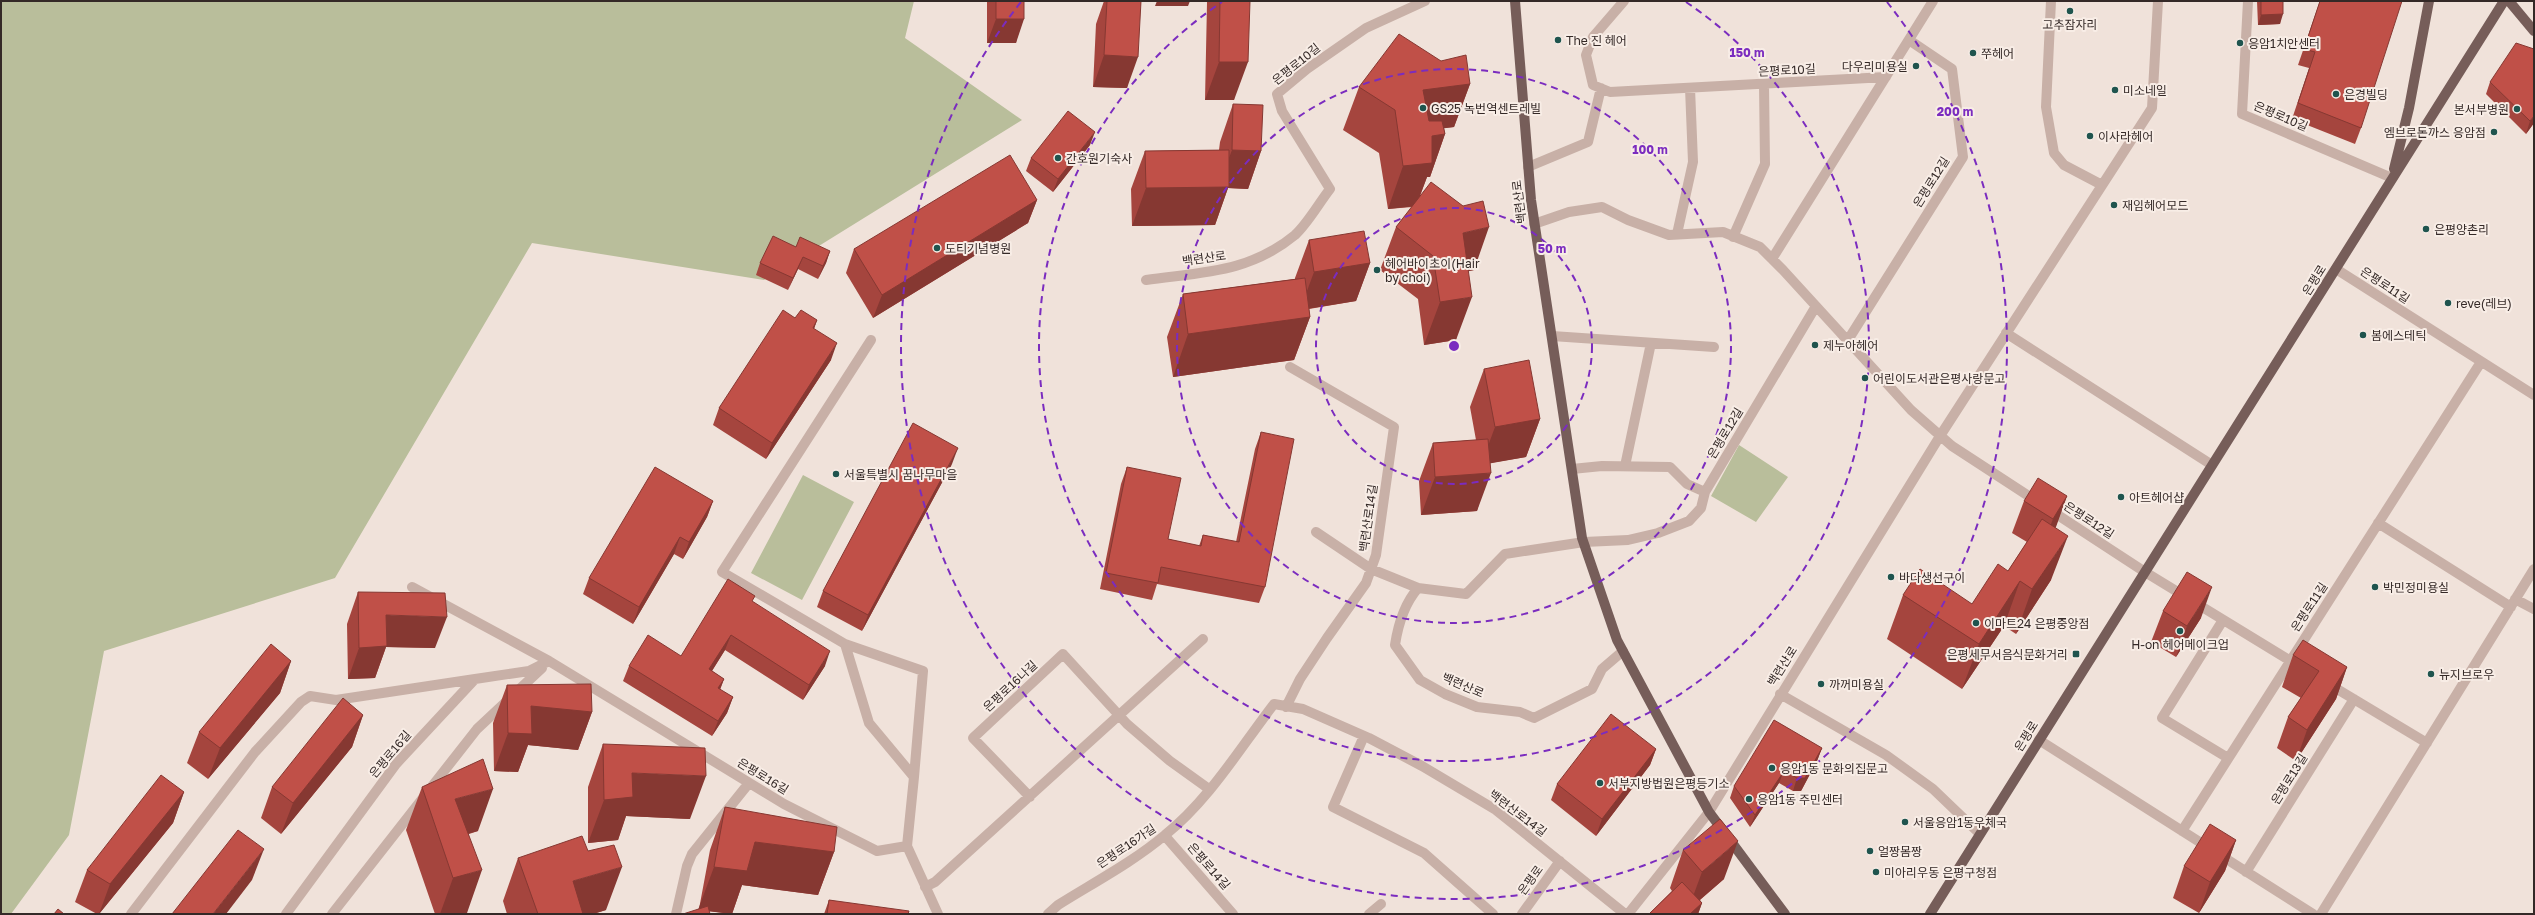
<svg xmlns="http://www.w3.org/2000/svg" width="2535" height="915" viewBox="0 0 2535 915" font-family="'Golos Text','Noto Sans KR',sans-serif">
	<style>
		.green { fill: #b9be9b }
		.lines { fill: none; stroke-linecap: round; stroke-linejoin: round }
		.minor { stroke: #c8b0a7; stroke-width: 10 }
		.major { stroke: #765d59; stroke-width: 10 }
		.wall { fill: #a5453e }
		.shaded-wall { fill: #863832 }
		.building { fill: #c05048; stroke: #863832 }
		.ring { fill: none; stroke: #7b2cbf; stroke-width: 2; stroke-dasharray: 7 5 }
		.poi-dot { fill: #1f544e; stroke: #f8ede6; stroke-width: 1.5 }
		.labels { text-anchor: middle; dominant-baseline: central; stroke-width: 4; stroke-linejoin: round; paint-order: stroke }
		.poi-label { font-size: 12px; fill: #342927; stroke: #f8ede6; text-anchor: start }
		.street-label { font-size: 12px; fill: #342927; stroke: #f8ede6 }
		.centre { fill: #7b2cbf; stroke: #f8ede6; stroke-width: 2 }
		.ring-label { font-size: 12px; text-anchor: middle; font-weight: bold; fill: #7b2cbf; stroke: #f8ede6; stroke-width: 4; stroke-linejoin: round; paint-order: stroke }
	</style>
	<rect width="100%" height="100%" fill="#f0e2da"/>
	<path class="green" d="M1,1H914L905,38L1022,120L764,280L532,243L335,578L104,651L69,835L11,914H1Z
		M1739,445L1788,477L1756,522L1711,496Z
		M803,475L854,502L802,600L751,573Z"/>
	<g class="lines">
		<path class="minor" d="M1624,1L1593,37L1586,55L1593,85L1610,92L1886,77
			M2051,1L2046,107L2054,153L2064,165L2102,185
			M2248,1L2242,114L2392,178
			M1528,167L1588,142L1601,88
			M1534,224L1569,212L1602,207L1628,220L1669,235L1723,232L1760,247L1783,270L1911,410L1952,446L2145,572L2302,668
			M1677,234L1693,162L1690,88
			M1733,237L1765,164L1764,84
			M1772,259L1933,1
			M2336,269L2534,395
			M1146,280C1202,272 1249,273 1295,235C1308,223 1319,203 1330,189L1282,111L1277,94L1307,69L1366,28L1425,1
			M2006,333L2212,465
			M1552,336L1714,347
			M871,340L722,572L845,644L869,723L914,777L907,846
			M1848,340L1963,157L1952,69L1909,40
			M1625,466L1651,343
			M1572,469L1602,466L1670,467L1687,484L1705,492
			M2378,523L2511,607
			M1316,532L1371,569L1418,588L1466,594L1505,554L1584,542L1628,540L1658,533L1689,521L1701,508L1705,492L1816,306
			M412,587L549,661L784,804L877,851L907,846L938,914
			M1418,588C1405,603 1398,625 1395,645L1420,680L1445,694L1477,707L1520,712L1534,718L1592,689L1602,669L1623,651
			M2515,599L2534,609
			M2223,620L2162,718L2228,758
			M845,644L923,671L914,777
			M2327,683L2427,743
			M1780,694L1886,755L1933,789L1980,834
			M1286,707L1300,679L1327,638L1366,583L1376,555L1394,427L1290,367
			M1364,736L1333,807L1424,853L1493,914
			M2039,740L2313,914
			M1030,797L973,738L1063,654L1127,724L1170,761L1209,789
			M2182,831L2481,362
			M1165,836L1233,914
			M2246,872L2354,699
			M925,887L935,882L1203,639
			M131,914L255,752L301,702L310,696L336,700L475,679
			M286,914L396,764L475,679L529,671L549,661
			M332,914L477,729L542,668
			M676,914L687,866L692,854L749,783
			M1048,914L1058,905C1093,883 1133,862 1165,835C1209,800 1240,748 1274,704L1303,709L1369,738L1422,766L1496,810L1625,914
			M1369,914L1381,904
			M1522,914L1560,861
			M1628,914L1709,812L1940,436L2152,108L2158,1
			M2321,914L2534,569"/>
		<path class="major" d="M1515,1L1531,200L1582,538L1617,640L1709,812L1785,914
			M2509,1L2534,31
			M2394,169L2409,108L2429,1
			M1930,914L2504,1"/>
	</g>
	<path class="wall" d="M987,1H1024L1016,43H987Z
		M1104,1H1141L1127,88L1093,87L1096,24Z
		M1207,1H1250L1234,100H1205L1207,3Z
		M2257,1H2283L2280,24L2258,25Z
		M2320,1H2331L2361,128L2355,144L2292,119L2309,68L2298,65Z
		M2490,82L2534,123L2526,134L2486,94Z
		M1470,84L1454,127L1444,128L1445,134L1430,177H1427L1420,196L1474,270L1468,271L1456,340L1424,345L1418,299L1380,270L1396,227L1412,207L1388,209L1379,153L1343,130L1359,87Z
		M1233,104L1261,151L1248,189L1228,188L1215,225L1132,226L1131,189L1145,151L1219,150L1220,142Z
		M1090,145L1053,192L1026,171L1031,158Z
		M1037,200L1028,223L873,318L846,273L854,249Z
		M1309,240L1370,263L1356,301L1309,309L1310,317L1294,360L1173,377L1167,337L1183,294L1295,279V278Z
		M796,247L830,251L826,263L818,279L798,269L788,290L756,275L760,263Z
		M795,318L817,320L814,329L831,360L766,459L713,425L719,408Z
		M1484,369L1540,419L1526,457L1490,463L1477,511L1421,515L1419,481L1433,443L1476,440L1470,407Z
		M1261,432L1265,587L1259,603L1157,584L1152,600L1100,589L1121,484L1127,467L1168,539L1199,546L1203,535L1236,542L1255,449Z
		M952,464L862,631L817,607L823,591Z
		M2067,496L2055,528L2051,580L2016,634L2004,626L1962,689L1887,639L1903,595L1972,604L2008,571L2027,542L2012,533L2024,501Z
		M713,501L707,517L683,559L674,554L633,624L583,594L589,578Z
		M358,592L435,648L386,647L375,678L348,679L347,624Z
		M753,602L825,666L803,700L725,650L712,671L724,679L720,690L733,697L727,713L712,736L623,681L629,666L681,656Z
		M2163,611L2201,618L2176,657L2151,642Z
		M2293,655L2347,667L2336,699L2296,761L2277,748L2288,717L2301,698L2282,687Z
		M291,661L280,693L208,779L187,763L199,732Z
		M507,685L592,712L578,750L528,745L518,772L494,771L493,723Z
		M363,715L352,747L281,834L261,818L272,787Z
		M603,744L690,819L626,816L618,840L588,843V787Z
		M1822,748L1817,761L1801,791H1793L1779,783L1750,827L1730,798L1734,786Z
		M1656,749L1650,765L1596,836L1551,800L1557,784Z
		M422,787L478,831L469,834L467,913L461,914H435L406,830Z
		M184,792L173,823L99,914H97L75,902L87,870Z
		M725,807L834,852L818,895L742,885L732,914L709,911L699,909L710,850Z
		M2236,840L2225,871L2199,913L2173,898L2184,866Z
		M1683,850L1724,879L1700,900L1702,903L1698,914H1649L1672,891L1670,888Z
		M518,858L606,910L593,914H507L503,901Z
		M829,900L908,914H824Z"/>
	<path class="shaded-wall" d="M1157,1H1190L1188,6H1155Z
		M2283,14L2280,24L2258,25L2261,15Z
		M996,19H1024L1016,43H987Z
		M1104,55L1138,57L1127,88L1093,87Z
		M1219,62H1248L1234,100H1205Z
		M1470,84L1454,127L1407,133L1423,90Z
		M2534,116V123L2526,134L2530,121Z
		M1095,132L1090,145L1053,192L1058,179Z
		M1445,134L1430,177H1427L1416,206L1388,209L1403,166L1432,136Z
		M1232,150L1261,151L1248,189L1228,188L1215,225L1132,226L1146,188L1218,187Z
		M1037,200L1028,223L873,318L882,295Z
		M1489,227L1474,270L1447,276L1463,233Z
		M830,251L826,263L818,279L823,266Z
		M803,257L798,269L788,290L793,278Z
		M1370,263L1356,301L1300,310L1314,272Z
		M1472,297L1456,340L1424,345L1440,302Z
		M1310,317L1294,360L1173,377L1188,334Z
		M817,320L811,337L813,328Z
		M837,343L831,360L766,459L772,443Z
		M1540,419L1526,457L1481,465L1495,427Z
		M958,448L952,464L862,631L868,615Z
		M1491,473L1477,511L1421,515L1435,477Z
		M2067,496L2056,527L2041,550L2053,519Z
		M713,501L707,517L683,559L689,542Z
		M2068,536L2051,580L2016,634L2032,589Z
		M680,537L674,554L633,624L639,607Z
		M2020,581L2004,626L1962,689L1979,644Z
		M2212,587L2201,618L2176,657L2187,626Z
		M386,615L447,617L435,648L386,647L375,678L348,679L359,648Z
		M731,635L725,650L703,685L709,669Z
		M830,651L825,666L803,700L809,685Z
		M291,661L280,693L208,779L220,748Z
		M2347,667L2336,699L2296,761L2307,730Z
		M724,679L718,694V688Z
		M733,697L727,713L712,736L718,721Z
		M531,706L592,712L578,750L528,745L518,772L494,771L508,733Z
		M363,715L352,747L281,834L293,803Z
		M1822,748L1817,761L1801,791H1793L1797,778Z
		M1656,749L1650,765L1596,836L1602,819Z
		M1784,771L1779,783L1750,827L1755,815Z
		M632,773L706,776L690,819L626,816L618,840L588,843L604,800Z
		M493,789L478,831L441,841L455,799Z
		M184,792L173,823L99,914L110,884Z
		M2236,840L2225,871L2199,913L2210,882Z
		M1738,841L1724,879L1688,910L1702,872Z
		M755,842L834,852L818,895L742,885L732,914L698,910L714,867Z
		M264,849L252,880L226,914H213Z
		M622,867L606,910L593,914H561L573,881Z
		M482,870L467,913L461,914H440L453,878Z
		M1702,903L1698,914H1690Z"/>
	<path class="building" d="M996,1H1024V19H996Z
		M1107,1H1141L1138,57L1104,55Z
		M1220,1H1250L1248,62H1219Z
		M2261,1H2283V14L2261,15Z
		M2320,1H2402L2361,128L2298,103L2315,52L2304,49Z
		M1399,34L1441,61L1466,55L1470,84L1423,90L1429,121H1442L1445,134L1432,136V163L1403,166L1395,110L1359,87Z
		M2516,43L2534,49V116L2530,121L2490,82Z
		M1233,104L1263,105L1261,151L1232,150Z
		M1068,111L1095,132L1058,179L1031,158Z
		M1229,150V187L1146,188L1145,151Z
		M1010,155L1037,200L882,295L854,249Z
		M1431,182L1463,206L1483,201L1489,227L1463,233L1472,297L1440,302L1433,256L1396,227Z
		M1364,231L1370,263L1314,272L1309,240Z
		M773,236L796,247L800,237L830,251L823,266L803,257L793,278L760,263Z
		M1305,278L1310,317L1188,334L1183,294Z
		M783,310L795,318L801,310L817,320L813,328L837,343L772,443L719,408Z
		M1529,360L1540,419L1495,427L1484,369Z
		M913,423L958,448L868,615L823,591Z
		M1261,432L1294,439L1265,587L1161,567L1158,583L1106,573L1127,467L1181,478L1168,539L1201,546L1203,535L1239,542Z
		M1488,439L1491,473L1435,477L1433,443Z
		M655,467L713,501L689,542L680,537L639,607L589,578Z
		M2038,478L2067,496L2053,519L2024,501Z
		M2042,519L2068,536L2032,589L2020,581L1979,644L1903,595L1920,569L1972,604L1998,564L2008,571Z
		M2187,572L2212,587L2187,626L2163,611Z
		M728,579L755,596L752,601L830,651L809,685L731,635L709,669L724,679L718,688L733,697L718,721L629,666L648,635L681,656Z
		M358,592L445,593L447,617L386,615L387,646L359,648Z
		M2303,640L2347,667L2307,730L2288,717L2319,671L2293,655Z
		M271,644L291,661L220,748L199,732Z
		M591,684L592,712L531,706L532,734L508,733L507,685Z
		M343,698L363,715L293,803L272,787Z
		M1611,714L1656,749L1602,819L1557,784Z
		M1774,720L1822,748L1805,778H1797L1784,771L1755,815L1734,786Z
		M603,744L705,748L706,776L632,773L633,797L604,800Z
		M483,759L493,789L455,799L482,870L453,878L422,787Z
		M161,775L184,792L110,884L87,870Z
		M725,807L837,827L834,852L755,842L747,871L714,867Z
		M1720,819L1738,841L1702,872L1683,850Z
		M2210,824L2236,840L2210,882L2184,866Z
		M238,830L264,849L213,914H172Z
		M582,836L588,851L614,845L622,867L573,881L583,914H538L518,858Z
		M1682,882L1702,903L1690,914H1649Z
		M829,900L909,911L908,914H827Z
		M708,906L710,914H683Z
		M58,909L64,914H54Z"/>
	<g class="ring">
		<circle cx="1454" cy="346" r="138"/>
		<circle cx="1454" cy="346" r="277"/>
		<path d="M1686 2A415 415 0 1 1 1222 2"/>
		<path d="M1887 2A553 553 0 1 1 1021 2"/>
	</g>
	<g class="poi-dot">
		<circle cx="2070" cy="11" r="4"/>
		<circle cx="1558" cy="40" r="4"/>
		<circle cx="2240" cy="43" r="4"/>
		<circle cx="1973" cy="53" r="4"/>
		<circle cx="1916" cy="66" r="4"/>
		<circle cx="2115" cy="90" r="4"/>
		<circle cx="2336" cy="94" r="4"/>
		<circle cx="1423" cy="108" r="4"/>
		<circle cx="2517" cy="109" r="4"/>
		<circle cx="2494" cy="132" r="4"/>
		<circle cx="2090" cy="136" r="4"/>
		<circle cx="1058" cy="158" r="4"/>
		<circle cx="2114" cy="205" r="4"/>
		<circle cx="2426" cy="229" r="4"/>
		<circle cx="937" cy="248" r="4"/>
		<circle cx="1377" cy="270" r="4"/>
		<circle cx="2448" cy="303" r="4"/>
		<circle cx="2363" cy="335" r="4"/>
		<circle cx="1815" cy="345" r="4"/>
		<circle cx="1865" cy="378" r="4"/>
		<circle cx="836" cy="474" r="4"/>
		<circle cx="2121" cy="497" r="4"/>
		<circle cx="1891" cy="577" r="4"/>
		<circle cx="2375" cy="587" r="4"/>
		<circle cx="1976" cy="623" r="4"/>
		<circle cx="2180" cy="631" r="4"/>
		<rect x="2072" y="650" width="8" height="8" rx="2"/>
		<circle cx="2431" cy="674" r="4"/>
		<circle cx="1821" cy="684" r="4"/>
		<circle cx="1772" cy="768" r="4"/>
		<circle cx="1600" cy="783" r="4"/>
		<circle cx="1749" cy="799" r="4"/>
		<circle cx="1905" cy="822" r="4"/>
		<circle cx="1870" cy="851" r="4"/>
		<circle cx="1876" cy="872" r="4"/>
	</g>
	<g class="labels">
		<g class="poi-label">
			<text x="2070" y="24" text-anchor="middle">고추잠자리</text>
			<text x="1566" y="40">The 진 헤어</text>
			<text x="2248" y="43">응암1치안센터</text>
			<text x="1981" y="53">쭈헤어</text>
			<text x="1908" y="66" text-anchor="end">다우리미용실</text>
			<text x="2123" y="90">미소네일</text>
			<text x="2344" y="94">은경빌딩</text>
			<text x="1431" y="108">GS25 녹번역센트레빌</text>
			<text x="2509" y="109" text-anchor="end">본서부병원</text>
			<text x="2486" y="132" text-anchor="end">엠브로돈까스 응암점</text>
			<text x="2098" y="136">이사라헤어</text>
			<text x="1066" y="158">간호원기숙사</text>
			<text x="2122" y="205">재임헤어모드</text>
			<text x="2434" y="229">은평양촌리</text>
			<text x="945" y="248">도티기념병원</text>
			<text x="1385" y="263">헤어바이초이(Hair<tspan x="1385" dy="14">by choi)</tspan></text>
			<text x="2456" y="303">reve(레브)</text>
			<text x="2371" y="335">봄에스테틱</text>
			<text x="1823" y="345">제누아헤어</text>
			<text x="1873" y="378">어린이도서관은평사랑문고</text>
			<text x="844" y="474">서울특별시 꿈나무마을</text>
			<text x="2129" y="497">아트헤어샵</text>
			<text x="1899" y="577">바다생선구이</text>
			<text x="2383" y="587">박민정미용실</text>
			<text x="1984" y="623">이마트24 은평중앙점</text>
			<text x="2180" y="644" text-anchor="middle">H-on 헤어메이크업</text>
			<text x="2068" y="654" text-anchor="end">은평세무서음식문화거리</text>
			<text x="2439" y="674">뉴지브로우</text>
			<text x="1829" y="684">까꺼미용실</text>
			<text x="1780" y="768">응암1동 문화의집문고</text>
			<text x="1608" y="783">서부지방법원은평등기소</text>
			<text x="1757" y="799">응암1동 주민센터</text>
			<text x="1913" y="822">서울응암1동우체국</text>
			<text x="1878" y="851">얼짱몸짱</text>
			<text x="1884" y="872">미아리우동 은평구청점</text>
		</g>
		<g class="street-label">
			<text transform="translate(1296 64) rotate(-39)">은평로10길</text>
			<text transform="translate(1787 70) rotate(-3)">은평로10길</text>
			<text transform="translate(2281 116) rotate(23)">은평로10길</text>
			<text transform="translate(1931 182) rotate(-58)">은평로12길</text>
			<text transform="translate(1519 202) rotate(-97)">백련산로</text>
			<text transform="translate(1204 258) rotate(-8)">백련산로</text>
			<text transform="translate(2314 280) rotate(-58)">은평로</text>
			<text transform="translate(2385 285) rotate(33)">은평로11길</text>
			<text transform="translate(1725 433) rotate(-59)">은평로12길</text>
			<text transform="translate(1368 518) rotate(-82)">백련산로14길</text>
			<text transform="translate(2089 520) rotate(33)">은평로12길</text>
			<text transform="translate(2309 607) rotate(-57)">은평로11길</text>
			<text transform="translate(1782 666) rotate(-58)">백련산로</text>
			<text transform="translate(1463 685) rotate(23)">백련산로</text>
			<text transform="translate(1010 686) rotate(-43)">은평로16나길</text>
			<text transform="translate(2026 736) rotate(-58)">은평로</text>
			<text transform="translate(390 754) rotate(-50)">은평로16길</text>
			<text transform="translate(763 776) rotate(31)">은평로16길</text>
			<text transform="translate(2289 779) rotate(-58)">은평로13길</text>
			<text transform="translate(1518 813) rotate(37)">백련산로14길</text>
			<text transform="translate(1126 846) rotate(-34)">은평로16가길</text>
			<text transform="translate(1209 866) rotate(49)">은평로14길</text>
			<text transform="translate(1530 880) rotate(-54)">은평로</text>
		</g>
	</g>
	<circle cx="1454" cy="346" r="6" class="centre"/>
	<g class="ring-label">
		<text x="1747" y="57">150 m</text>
		<text x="1955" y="116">200 m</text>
		<text x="1650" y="154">100 m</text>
		<text x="1552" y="253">50 m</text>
	</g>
	<rect width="2535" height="915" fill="none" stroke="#342927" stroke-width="4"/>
</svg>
